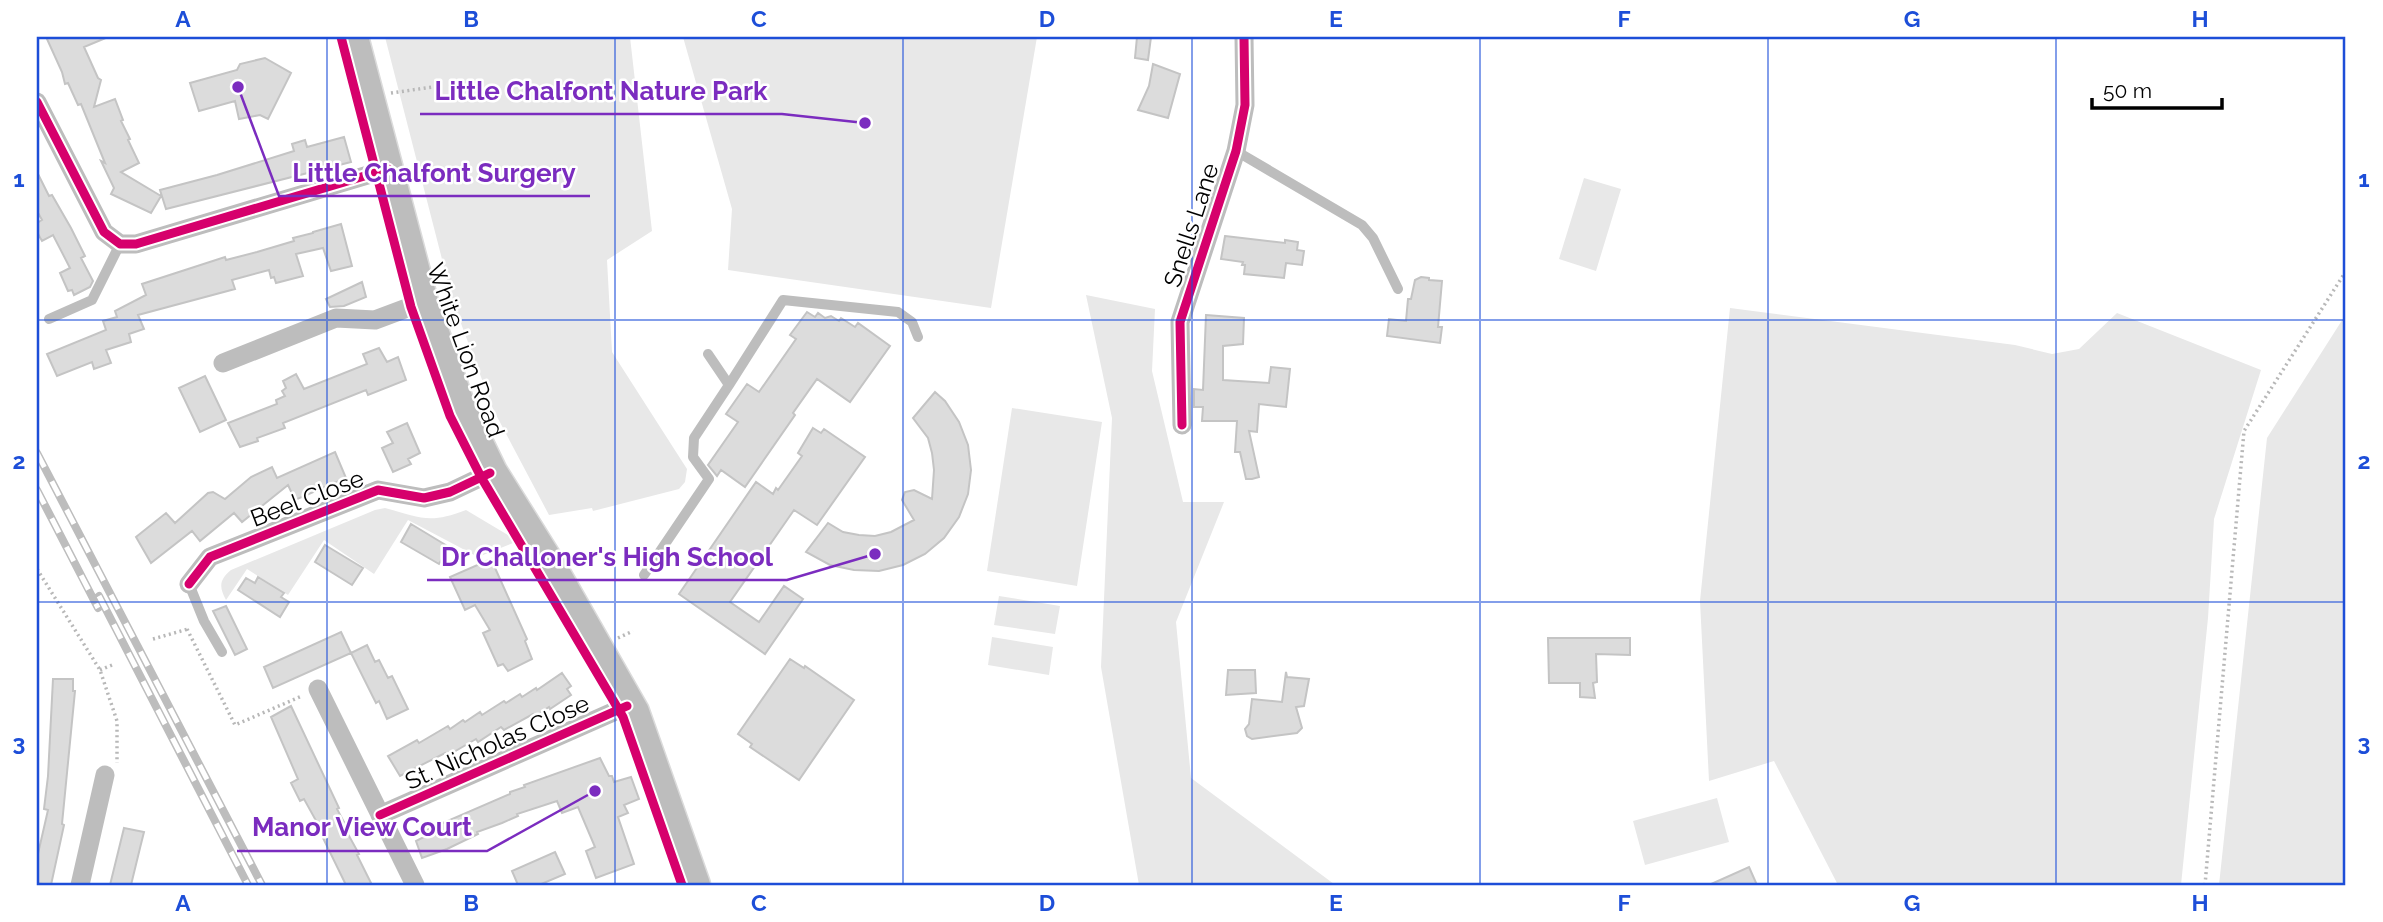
<svg xmlns="http://www.w3.org/2000/svg" width="2383" height="922" viewBox="0 0 2383 922" font-family="Raleway,sans-serif">
	<style>
		.green { fill: #e8e8e8 }
		.building { fill: #dcdcdc; stroke: #c4c4c4; stroke-width: 2 }
		.lines { fill: none; stroke-linecap: round; stroke-linejoin: round }
		.primary-casing { stroke: #dbdbdb; stroke-width: 33 }
		.path { stroke: #b8b8b8; stroke-width: 3.5; stroke-dasharray: 2 3.5; stroke-linecap: butt }
		.service { stroke: #bdbdbd; stroke-width: 10 }
		.minor { stroke: #bdbdbd; stroke-width: 19 }
		.primary { stroke: #bdbdbd; stroke-width: 30 }
		.rail-casing { stroke: #bdbdbd; stroke-width: 8 }
		.rail { stroke: #fff; stroke-width: 5; stroke-dasharray: 16; stroke-linecap: butt }
		.cycleway-casing { stroke: #fff; stroke-width: 13 }
		.cycleway { stroke: #d6006c; stroke-width: 9 }
		.grid { fill: none; stroke: #1d4ed8; stroke-width: 2; stroke-opacity: 0.55 }
		.labels { text-anchor: middle; dominant-baseline: central; stroke-width: 5; stroke-linejoin: round; paint-order: stroke }
		.street-label { font-size: 24px; fill: #000; stroke: #fff }
		.leader { fill: none; stroke: #7b2cbf; stroke-width: 2.5 }
		.callout-dot { fill: #7b2cbf; stroke: #fff; stroke-width: 2.5 }
		.callout-label { font-size: 26px; text-anchor: middle; font-weight: bold; fill: #7b2cbf; stroke: #fff; stroke-width: 5; stroke-linejoin: round; paint-order: stroke }
		.neatline { fill: none; stroke: #1d4ed8; stroke-width: 2.5 }
		.grid-label { font-size: 23px; text-anchor: middle; font-weight: bold; fill: #1d4ed8 }
	</style>
	<rect width="100%" height="100%" fill="#fff"/>
	<path class="green" d="M385,37H630L652,231L607,260L612,352L687,469L685,482L679,489L593,511L592,508L549,515L493,409L453,302Z
		M683,37H1037L991,308L728,270L732,209Z
		M1584,178L1621,189L1596,271L1559,259Z
		M1086,295L1155,309L1152,371L1183,502H1224L1176,622L1191,778L1334,884L1139,885L1101,667L1112,418Z
		M1730,308L2015,345L2052,354L2079,349L2117,313L2261,370L2214,519L2208,618L2181,885H1838L1774,761L1709,781L1700,601Z
		M2346,314V883L2219,885L2267,438Z
		M1012,408L1102,422L1077,586L987,571Z
		M385,508C421,518 430,524 466,510L518,541L478,557L408,520L374,574L324,540L288,595L247,569L226,600C219,587 219,580 231,570L375,510Z
		M999,596L1060,606L1055,634L994,625Z
		M992,637L1053,647L1049,675L988,665Z
		M1717,798L1729,842L1645,865L1633,821Z"/>
	<path class="building" d="M48,37H108L84,47L98,78L101,80L94,107L115,99L123,120L121,121L130,139L128,140L139,163L121,172L161,196L151,213L111,194L114,188L101,161L105,163L81,104L78,105L68,83L65,84L62,72L47,39Z
		M1137,37H1151L1148,60L1135,58Z
		M265,58L291,73L268,119L260,115L239,119L235,101L199,111L190,83L237,70L240,64Z
		M1153,64L1180,74L1168,118L1138,110L1149,86Z
		M344,137L351,162L166,209L160,190L217,175L294,151L292,144L305,140L307,147Z
		M37,172L49,196L52,195L71,228L85,256L81,258L93,281L90,287L74,295L72,290L68,291L60,273L70,268L53,235L42,241L37,232V223L42,220L37,211Z
		M341,224L352,266L331,271L323,248L296,254L303,276L276,283L274,277L271,278L269,270L232,280L235,289L138,315L144,329L129,334L131,342L106,350L111,363L94,369L92,362L57,376L47,354L106,330L103,321L117,317L115,311L146,295L142,284L225,257L226,260L257,252L294,241L293,238L313,233V232Z
		M1225,236L1285,243V240L1298,242L1297,250L1304,251L1302,265L1286,263L1284,278L1244,274L1245,265H1242L1243,262L1221,259Z
		M1421,277L1429,278V280L1442,281L1438,327H1442L1440,343L1387,336L1389,319L1406,321L1408,299H1411L1415,280Z
		M362,282L366,297L344,306L330,307L326,299Z
		M807,312L815,317L818,313L825,318L831,316L839,321L841,318L855,327L858,323L890,346L850,402L817,379L793,413L795,415L745,487L721,470L717,476L708,465L738,422L726,414L747,384L759,392L796,339L790,335Z
		M1206,315L1244,318L1243,344L1223,346V380L1269,383L1271,367L1290,369L1286,407L1259,404L1257,432L1249,431L1259,477L1252,479H1246L1240,452H1235L1237,421H1202L1203,407H1194V389L1203,390Z
		M379,348L387,362L398,357L406,380L368,395L366,390L283,423L285,428L257,438L258,441L240,447L228,423L277,404L276,400L285,396L282,391L286,388L283,381L296,374L304,389L367,364L363,354Z
		M205,376L226,420L200,432L179,388Z
		M935,392L945,401L959,422L968,445L971,470L968,494L959,517L944,538L925,554L903,565L879,571L854,570L830,565L806,552L828,523L843,532L859,535L875,536L891,532L914,520L902,500L905,492L914,490L932,499L934,470L932,453L928,438L913,418Z
		M407,423L420,453L408,459L411,464L393,472L382,448L393,443L387,432Z
		M813,428L821,433L824,429L865,457L817,525L794,510L730,602L759,622L784,586L803,599L765,654L679,594L756,482L773,494L776,488L778,490L802,456L798,453Z
		M335,452L346,478L295,500L288,485L242,522L234,513L200,541L192,531L151,563L136,537L166,513L175,523L208,493L213,492L225,499L251,477L272,467L277,478Z
		M411,524L449,547L439,564L401,542Z
		M325,545L363,568L352,585L315,562Z
		M491,559L527,639L525,641L532,659L508,671L503,664L498,666L483,633L490,630L475,605L465,610L450,577Z
		M258,577L284,593L281,597L289,602L280,617L238,590L246,578L255,583Z
		M226,606L247,649L235,655L213,611Z
		M341,632L351,653L273,688L264,667Z
		M1548,638H1630V655L1596,654L1597,682L1593,683L1595,698L1580,697V683H1549Z
		M367,645L375,662L379,660L388,678L392,676L408,709L387,719L379,701L376,703L351,653Z
		M790,659L804,668L805,666L854,700L799,780L750,747L752,744L738,734Z
		M1228,670H1255L1256,693L1226,695Z
		M1286,672L1287,677L1309,679L1304,706L1296,707L1302,728L1297,733L1252,739L1247,736L1245,729L1249,724L1252,699L1282,702Z
		M562,673L571,686L567,689L571,695L550,709L549,707L535,716L533,714L504,730L501,727L478,742L476,739L447,756L445,753L400,776L388,756L417,740L419,743L448,726L450,729L463,720L465,722L480,712L482,715L504,701L506,703L520,694L522,697L536,688L537,690Z
		M53,679H73V691H75L62,824L64,825L51,885H49L37,883V858L48,810L44,809L48,776Z
		M291,706L339,808L337,809L345,824L343,825L359,854L357,855L372,885H346L322,836L324,835L304,799L300,801L291,783L298,779L271,717Z
		M600,758L609,776H612L614,782L631,777L639,799L624,805L628,813L618,817L634,864L596,878L586,851L595,847L578,807L562,813L557,801L517,814L518,816L502,823L477,832L478,834L447,849L422,858L416,841L424,837L422,832L510,794V792L525,787L524,785Z
		M124,828L144,832L140,848L131,885H110Z
		M555,852L565,874L539,885H518L512,871Z
		M1749,867L1757,885H1709Z"/>
	<g class="lines">
		<defs>
			<path id="primary" d="M353,37L423,302L460,406L492,472L549,563L634,712L695,885"/>
		</defs>
		<use href="#primary" class="primary-casing"/>
		<path class="path" d="M391,93L440,86
			M37,569L100,670L117,721V763
			M187,629L235,725L302,696
			M618,638L633,631
			M153,639L188,629
			M100,670L112,665
			M2205,885L2244,431L2346,271"/>
		<path class="service" d="M1236,151L1362,225L1373,238L1398,289
			M49,319L92,300L120,244
			M729,385L783,300L898,312L912,322L918,337
			M644,575L709,479L693,457L694,438L729,385L708,354
			M189,584L204,621L222,652"/>
		<path class="minor" d="M37,102L104,232L120,244H136L388,169
			M223,363L336,318L375,320L423,302
			M1182,425L1180,322L1236,151L1245,105L1244,37
			M189,584L210,557L378,490L424,498L450,492L492,472
			M318,689L415,885
			M380,815L629,705
			M80,885L105,775"/>
		<use href="#primary" class="primary"/>
		<defs>
			<path id="rail" d="M37,453L262,885
				M37,490L98,608
				M99,596L248,885"/>
		</defs>
		<use href="#rail" class="rail-casing"/>
		<use href="#rail" class="rail"/>
		<defs>
			<path id="cycleway" d="M341,37L411,307L450,416L481,477L623,717L682,885
				M37,102L104,232L120,244H136L388,169
				M1182,425L1180,322L1236,151L1245,105L1244,37
				M189,584L210,557L378,490L424,498L450,492L490,473
				M380,815L627,706"/>
		</defs>
		<use href="#cycleway" class="cycleway-casing"/>
		<use href="#cycleway" class="cycleway"/>
	</g>
	<path class="grid" d="M327,37V885M615,37V885M903,37V885M1192,37V885M1480,37V885M1768,37V885M2056,37V885M37,320H2346M37,602H2346"/>
	<g class="labels">
		<g class="street-label">
			<text transform="translate(1191 225) rotate(-72)">Snells Lane</text>
			<text transform="translate(466 350) rotate(70)">White Lion Road</text>
			<text transform="translate(307 498) rotate(-21)">Beel Close</text>
			<text transform="translate(497 742) rotate(-24)">St. Nicholas Close</text>
		</g>
	</g>
	<path class="leader" d="M865 123L782 114H420M238 87L279 196H590M875 554L787 580H427M595 791L487 851H237"/>
	<g class="callout-dot">
		<circle cx="865" cy="123" r="7"/>
		<circle cx="238" cy="87" r="7"/>
		<circle cx="875" cy="554" r="7"/>
		<circle cx="595" cy="791" r="7"/>
	</g>
	<g class="callout-label">
		<text x="601" y="100">Little Chalfont Nature Park</text>
		<text x="434" y="182">Little Chalfont Surgery</text>
		<text x="607" y="566">Dr Challoner's High School</text>
		<text x="362" y="836">Manor View Court</text>
	</g>
	<rect width="2383" height="922" fill="none" stroke="#ffffff" stroke-width="77"/>
	<path d="M2092 98v10h130v-10" fill="none" stroke="#000000" stroke-width="3.5"/>
	<text x="2103" y="98" font-size="21" fill="#000000" stroke="#ffffff" stroke-width="5" paint-order="stroke">50 m</text>
	<rect x="38" y="38" width="2306" height="846" class="neatline"/>
	<g class="grid-label">
		<text x="183" y="27">A</text>
		<text x="471" y="27">B</text>
		<text x="759" y="27">C</text>
		<text x="1047" y="27">D</text>
		<text x="1336" y="27">E</text>
		<text x="1624" y="27">F</text>
		<text x="1912" y="27">G</text>
		<text x="2200" y="27">H</text>
		<text x="19" y="187">1</text>
		<text x="2364" y="187">1</text>
		<text x="19" y="469">2</text>
		<text x="2364" y="469">2</text>
		<text x="19" y="751">3</text>
		<text x="2364" y="751">3</text>
		<text x="183" y="911">A</text>
		<text x="471" y="911">B</text>
		<text x="759" y="911">C</text>
		<text x="1047" y="911">D</text>
		<text x="1336" y="911">E</text>
		<text x="1624" y="911">F</text>
		<text x="1912" y="911">G</text>
		<text x="2200" y="911">H</text>
	</g>
</svg>
